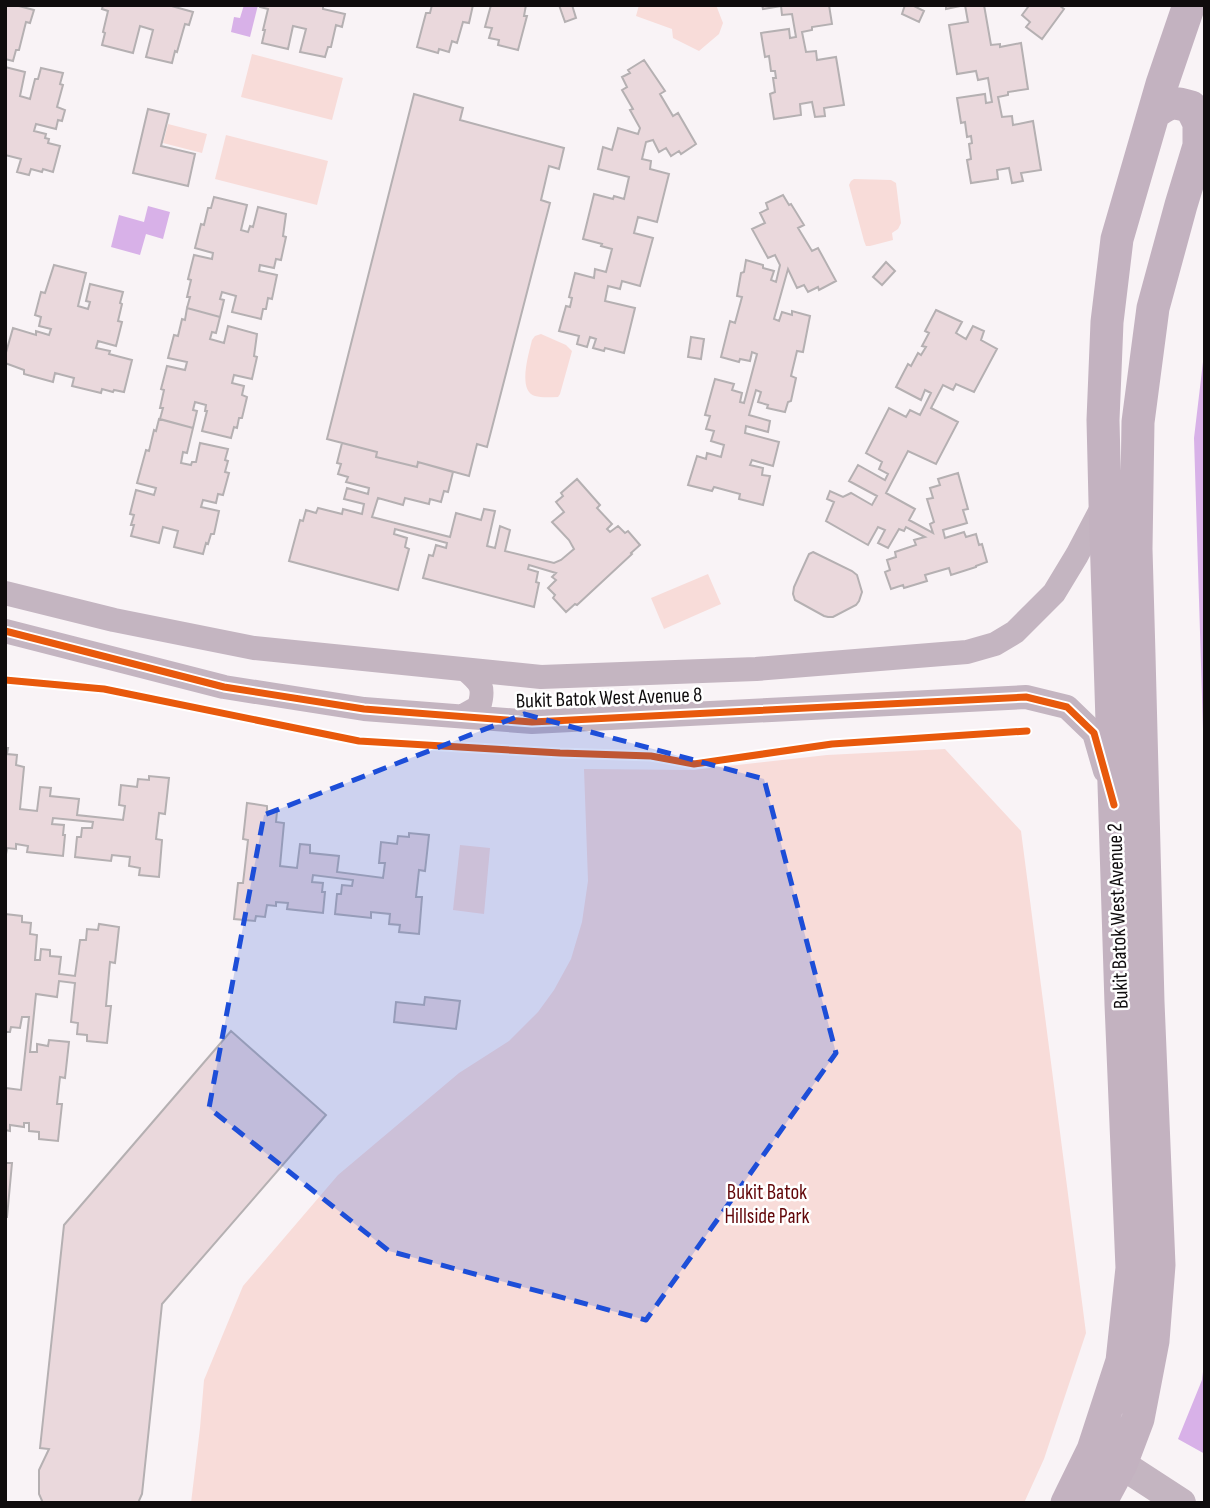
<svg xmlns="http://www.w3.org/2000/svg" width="1210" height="1508" viewBox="0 0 1210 1508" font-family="'Sofia Sans Condensed',sans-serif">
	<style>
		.green { fill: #f8dcd9 }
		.water { fill: #d8b1e8 }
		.building { fill: #ead8dc; stroke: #b5b0b2; stroke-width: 2 }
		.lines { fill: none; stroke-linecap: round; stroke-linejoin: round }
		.minor { stroke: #c4b5c1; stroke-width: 24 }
		.tertiary { stroke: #c4b5c1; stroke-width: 30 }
		.secondary { stroke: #c3b2c0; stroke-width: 33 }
		.cycleway-casing { stroke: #fff; stroke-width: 11 }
		.cycleway { stroke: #e8590c; stroke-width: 7 }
		.marked { fill: #1d4ed8; fill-opacity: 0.2; stroke: #1d4ed8; stroke-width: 5; stroke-dasharray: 14 9; stroke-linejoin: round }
		.labels { text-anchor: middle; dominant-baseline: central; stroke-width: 5; stroke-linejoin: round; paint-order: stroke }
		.street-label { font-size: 21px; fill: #0f0c0d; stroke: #fff }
		.park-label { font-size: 21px; fill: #620709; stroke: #fff }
	</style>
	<rect width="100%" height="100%" fill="#f9f3f6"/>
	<path class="green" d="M639,5H716L723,23L719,34L699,51L673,38L672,29L636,16Z
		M252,54L343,78L332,120L241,97Z
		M168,124L207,134L202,153L163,143Z
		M226,135L328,161L317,205L215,179Z
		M854,179L891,180L896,183L901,223L898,229L892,233L893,240L870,246H866L864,241L849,185L851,181Z
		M541,334L566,345L572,351L560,394L558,397C551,397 542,398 535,396C517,391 529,353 532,340L535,336Z
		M708,574L721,604L664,629L651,598Z
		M945,749L1021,831L1086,1333L1044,1459L1024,1503H191L200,1428L204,1380L243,1286L338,1175L459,1073L509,1041L538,1012L554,990L571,959L582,922L588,881L584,769L693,770L827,755Z
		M460,845L490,848L484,914L453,910Z"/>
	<path class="water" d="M244,5H258L250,37L231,32L234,17L240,18Z
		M148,206L170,212L163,239L146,234L140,255L111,247L119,215L144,222Z
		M1205,345V794L1194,438Z
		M1205,1356V1454L1178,1439L1202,1380Z"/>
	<path class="building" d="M5,5H15L34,10L30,23L26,22L19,50H16L13,61L5,59Z
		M103,5H168L193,12L189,25L185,24L177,52L175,51L172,63L146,57L153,30L140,26L133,53L102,45L105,33L103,32L108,11L102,9Z
		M260,5H323V9L345,14L342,27L336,25L331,47H328L325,57L300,52L306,29L293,26L288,49L262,43L265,30H263L268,9L260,7Z
		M432,5H473L469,23L463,22L457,43L452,41L449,52L439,49L438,53L417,47L426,13H430Z
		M491,5H526L524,16H527L518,50L498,45L499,40L489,38L492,28L485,27Z
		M559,5H572L576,18L565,22Z
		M762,5H829L832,24L812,27V30L802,32L806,52L816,51L817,60L836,57L844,105L824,108L825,116L815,117L812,102L800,104L801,115L774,119L770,94L775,92L773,78H776L775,71H771L769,56L765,57L761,33L789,29L790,38L796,37L792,14L782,15L781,6L763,9Z
		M905,5H912L924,11L919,22L902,14Z
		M946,5H984L991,45L1000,44V47L1021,43L1028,89L1008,92V95L998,97L1002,117L1012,116L1013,125L1033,121L1041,170L1021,173L1023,181L1012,183L1009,168L997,170L998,179L971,183L967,160L971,159L969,144L972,143L971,136L967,137L965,122L961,123L957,98L985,94L986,103L992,102L988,78L978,80L976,71L957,74L949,25L968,22L965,5L946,9Z
		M1025,5H1061L1060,6L1064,9L1042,39L1026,27L1030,22L1022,15L1028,7Z
		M644,60L665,91L660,94L673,116L678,113L696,144L681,154L679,151L671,156L666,148L659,152L653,140L646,142L642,159L651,161L650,169L669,174L657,222L638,217L634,233L653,238L640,286L622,281L620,289L608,286L605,301L635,308L624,353L605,348L604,351L593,348L596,339L590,337L587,347L577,344L579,336L559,331L566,306L570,307L572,298L569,297L575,273L594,278L595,269L606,272L612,249L601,246L602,244L583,239L594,194L613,199L614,196L624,199L629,177L598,169L603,147L612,150L618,128L638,134L640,128L630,110L633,109L622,90L627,87L622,77L630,73L628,70Z
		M5,67L25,72L20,96L30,99L35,79H38L41,68L63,73L60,84L63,85L57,107L65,110L62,121L58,120L56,129L36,124L34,131L46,134L45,138L49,139L48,143L60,146L53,172L43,169L42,172L31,169L29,175L17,172L21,159L5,155Z
		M414,94L463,108L460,120L564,148L559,169L549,166L541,200L550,203L487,447L477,444L469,476L418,462L417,467L376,457L377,452L327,439Z
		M148,109L169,114L161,146L195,154L188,186L133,173Z
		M783,195L789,205L791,204L804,225L798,228L812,251L818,248L836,281L819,290L818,287L808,292L804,285L797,288L788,269L774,319L779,321L782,312L792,315V311L810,316L803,352L797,351L791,376L796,378L791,401L788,402L785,412L767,408L768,405L758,402L761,392L756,390L749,415L770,421L768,432L746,426L745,433L779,442L773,466L752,460L750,465L763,468L762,475L770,476L763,505L739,499L740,494L714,487L712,491L688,485L697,456L706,459L707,453L721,457L724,445L711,441L714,431L706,429L710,416L705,415L715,379L734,384L732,390L742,393L740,402L744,403L757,354L752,352L750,361L740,359L739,362L721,357L730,321L735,323L742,297L737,296L741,273L744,272L746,260L763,265V268L774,271L771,280L776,282L780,265L775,255L768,258L752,229L765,223L760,213L768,209L766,203Z
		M214,197L247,205L241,230L248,232L250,226L253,227L258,207L286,214L283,236L286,237L281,260L276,259L274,268L260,265L259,271L277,275L272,299L268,298L266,309H263L261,319L232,312L236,296L222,292L220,299L224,300L220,317L187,308L190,297H187L191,280L188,279L194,255L212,259L213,253L195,248L201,224L204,225L208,208H211Z
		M886,262L895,271L882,285L873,277Z
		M54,265L86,273L78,306L88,309L90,302L86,301L90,284L123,292L120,303L122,304L118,321L122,322L116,346L98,341L96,348L110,351L109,354L132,360L124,392L114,390L113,392L102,389L101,393L72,386L74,378L55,373L53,382L24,374V370L5,363V356L13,328L36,335V331L49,335L51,329L39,326L41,317L35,315L41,292L45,293Z
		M187,308L220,317L216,333L212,332L210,339L224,343L228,326L257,334L254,356L257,357L252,379L234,375L232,383L244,386L242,395L247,397L242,418H239L237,428L234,427L231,438L202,431L207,411H205L206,405L195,402L193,410L197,411L193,428L160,419L163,408H160L164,390L161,389L167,366L185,370L187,362L168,358L174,335L178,336L182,319L185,320Z
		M936,310L962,322L956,333L966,339L973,326L984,331L981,340L997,349L974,392L956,384L953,390L943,385L931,408L958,422L936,464L908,451L886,493L915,509L909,520L933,533L930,524L934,522L927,499L933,498L930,488L940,485L938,479L958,473L968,509L963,510L967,523L943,530L945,538L964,532L966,537L976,534L979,545L982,544L987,562L976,566V567L951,575L949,568L925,575L927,581L904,588L903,585L891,589L885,572L890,570L887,560L896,557L895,552L916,545L914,540L925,537L906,527L904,531L899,529L888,548L878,543L885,530L878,527L868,545L826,521L834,502L827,499L830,491L843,497L851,493L872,505L877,496L849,481L858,465L885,480L888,474L879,469L882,462L866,453L889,408L906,417L910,410L920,415L931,393L925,390L921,400L896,387L908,364L911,366L918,353L921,355L926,347L922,346L929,333L925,331Z
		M691,337L704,339L701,359L688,357Z
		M159,419L193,428L187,453L183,452L181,463L191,465L192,462H196L200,443L228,449L225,460L228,461L225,472L229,473L223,495L218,494L216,503L203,500L201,507L219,511L214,534H211L208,544L206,543L203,554L174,547L178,531L163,527L159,543L131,536L134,525H131L134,515L130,514L136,490L154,495L156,488L137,483L146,450L149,451L154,430L156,431Z
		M342,443L377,452L376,457L417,467L418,462L453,472L448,492L444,491L441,502L430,499L429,504L405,498L403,505L378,498L372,517L450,537L456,513L481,520L484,509L495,511L487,546L495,548L500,526L510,530L505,551L554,563L561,560L574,549L569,540L552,522L564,512L556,502L563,496L561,493L577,479L600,505L597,508L612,524L607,529L610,532L618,526L625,533L628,531L640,545L631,553L632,554L577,605L575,604L566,612L553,598L555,595L548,588L556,580L552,577L556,573L529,565L528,569L538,572L536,582L539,583L534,607L423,578L429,555L433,556L436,545L446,548L447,543L395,529L394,534L407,538L405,547L409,549L398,590L289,561L300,520L303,521L306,510L316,513L318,508L342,514L343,509L362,514L364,504L344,499L347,488L368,494L369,488L346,482L348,477L338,474L341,464L337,463Z
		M813,552L852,571L857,575L862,592L859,601L856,605L833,617H828L824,616L795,600L793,594L794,587L809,554Z
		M5,748H8L7,754L17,755L16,765L24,767L20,809L37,811L40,787L51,788L50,796L79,799L77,815L123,820L125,806L119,805L121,785L137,787L138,779L149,780V776L169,778L165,814L159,813L156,839L162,840L159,877L139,875L140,868L129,866L130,857L112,855L111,861L75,857L77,837H81L82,828H92L93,822L53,818L52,824L64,825L63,835H65L63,856L27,852L28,846L16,844V849L7,848L5,860Z
		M247,803L267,806V811L277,812L276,822L284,823L280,866L297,868L300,844L310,845V853L339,856L337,872L383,878L385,863H379L381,842L397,844L398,836L409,837V833L429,835L425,871L419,870L416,897H422L419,934L399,932L400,925L389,924L390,914L371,912V918L335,914L337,894H341L342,885L352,886L353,880L313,875L312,882L323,883L322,892H325L323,913L287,909L288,903L276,902V906L267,905L265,917L256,916L255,921L234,919L238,883H243L248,840L243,839Z
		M5,914L22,916V922L31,923L30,934L37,935L35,960H40L41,949L50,950V956L61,957L59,974L75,976L80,940H86L87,929L98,930L99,924L119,927L115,963L110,962L106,1006H111L107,1043L87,1041V1035L77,1034L78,1023L71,1022L75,983L59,981L57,997L36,994L30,1052H37V1044L48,1046L49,1040L69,1042L65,1078L60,1077L57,1104H62L58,1141L39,1139V1132L29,1131V1123H24V1127L10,1125V1131L5,1130V1088L21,1090L29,1017H22L20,1028L11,1027L10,1032H5Z
		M425,997L460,1001L456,1029L394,1022L396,1002L424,1005Z
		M231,1031L326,1115L162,1304L142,1494L138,1503H43L39,1494V1470L49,1449L40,1448L64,1225Z
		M5,1163H12L7,1217H5Z"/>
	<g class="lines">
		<path class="minor" d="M5,593L114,620L254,648L541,677L756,669L967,652L995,644L1015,632L1054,593L1077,555L1105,502
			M5,631L224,687L364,709L532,722L1026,697L1067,707L1094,733L1105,771
			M463,716L479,707C485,687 481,683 466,670"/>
		<path class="tertiary" d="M1100,1454L1121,1464L1181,1503"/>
		<path class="secondary" d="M1154,113C1170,102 1172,101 1191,107L1199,123V146
			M1067,1503L1093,1450L1122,1361L1132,1268L1121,1004L1105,502L1103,420L1107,322L1117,239L1162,84L1189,5
			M1100,1503L1121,1464L1138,1419L1153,1341L1159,1265L1148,1002L1139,655L1136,549L1138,422L1153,308L1181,205L1205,126"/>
		<defs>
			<path id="cycleway" d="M5,631L224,687L364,709L532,722L1026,697L1067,707L1094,733L1114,805
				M5,680L104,689L359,741L560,753L651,756L694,764L832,744L1027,731"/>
		</defs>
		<use href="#cycleway" class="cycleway-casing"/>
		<use href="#cycleway" class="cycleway"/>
	</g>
	<path class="marked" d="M524,714L764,779L836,1053L646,1320L389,1251L209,1108L264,815Z"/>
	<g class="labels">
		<g class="street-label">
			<text transform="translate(609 698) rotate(-2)">Bukit Batok West Avenue 8</text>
			<text transform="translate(1118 916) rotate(-92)">Bukit Batok West Avenue 2</text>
		</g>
		<g class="park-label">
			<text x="767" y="1192">Bukit Batok<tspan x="767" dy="24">Hillside Park</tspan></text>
		</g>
	</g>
	<rect width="1210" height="1508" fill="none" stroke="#0f0c0d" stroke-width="14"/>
</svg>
